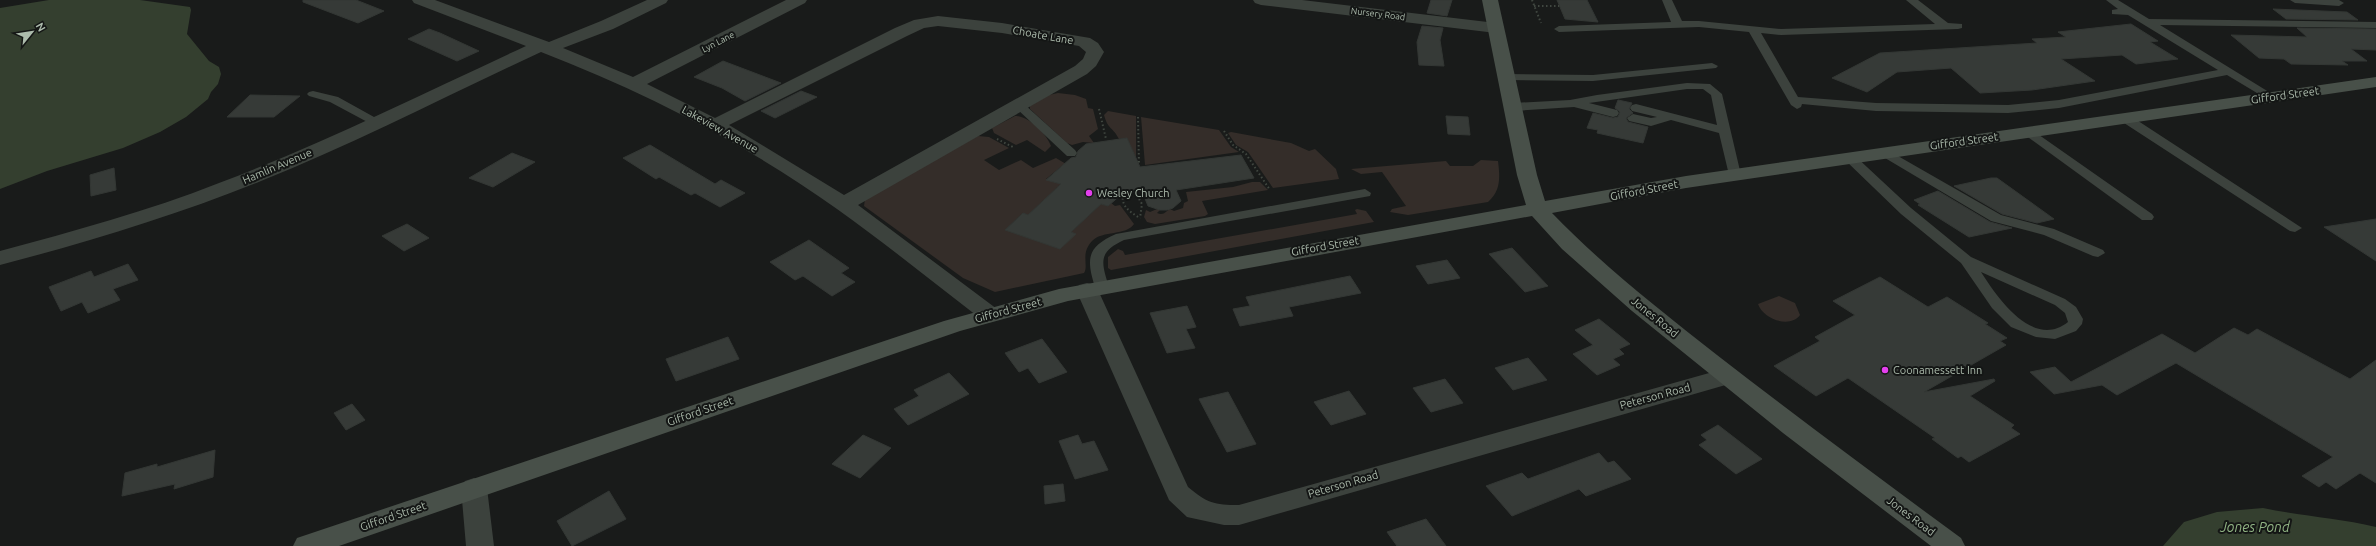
<svg xmlns="http://www.w3.org/2000/svg" width="2376" height="546" viewBox="0 0 2376 546" font-family="Ubuntu,sans-serif">
	<style>
		.green { fill: #342d29 }
		.water { fill: #343f2f }
		.building { fill: #363a37; stroke: #333734 }
		.lines { fill: none; stroke-linecap: round; stroke-linejoin: round }
		.path { stroke: #404740; stroke-width: 2; stroke-dasharray: 1.5 2.5; stroke-linecap: butt }
		.lane { fill: #3c423d; fill-rule: evenodd }
		.street { fill: #3c423d; fill-rule: evenodd }
		.secondary { fill: #485049; fill-rule: evenodd }
		.poi-dot { fill: #e43fee; stroke: #141615; stroke-width: 1.5 }
		.labels { text-anchor: middle; dominant-baseline: central; stroke-width: 4; stroke-linejoin: round; paint-order: stroke }
		.far-street-label { font-size: 9px; fill: #acbbac; stroke: #141615 }
		.street-label { font-size: 11px; fill: #acbbac; stroke: #141615 }
		.poi-label { font-size: 11px; fill: #acbbac; stroke: #141615; text-anchor: start }
		.near-water-label { font-size: 14px; font-style: italic; fill: #91b484; stroke: #141615 }
	</style>
	<rect width="100%" height="100%" fill="#191b1a"/>
	<path class="green" d="M1058,93L1075,95L1086,99L1088,108L1093,109L1098,129L1089,136L1094,143L1083,142L1072,145L1067,143L1030,109V106L1049,95Z
		M1108,111L1136,116V158L1127,138L1119,139C1113,127 1108,130 1104,115Z
		M1015,116C1029,116 1046,133 1051,146L1045,152L1027,140L1016,145L994,133L992,128Z
		M1141,117L1219,130L1231,147L1239,152L1145,165Z
		M1231,132L1291,143L1309,151L1315,149L1336,169L1339,179L1273,188L1248,152L1236,145L1228,133Z
		M978,136L989,137L1009,148L984,160L999,170L1021,160L1033,168L1056,158L1066,164L1063,165L1046,179L1061,184L1028,215L1023,213L1005,230L1075,234L1071,232L1101,204L1108,206L1111,203L1115,206L1120,205L1134,224C1126,236 1103,230 1092,241C1080,254 1089,265 1084,273L995,292L963,278L864,206L865,199Z
		M1481,160L1498,161C1500,177 1501,191 1488,202L1408,215L1390,212L1392,209L1406,206L1382,172L1361,174L1351,169L1446,161L1450,166H1473Z
		M1252,182H1260L1268,190L1202,201L1208,214L1205,216L1155,224L1147,222L1144,217L1146,210L1150,212L1157,209L1160,210L1157,213C1164,216 1166,211 1170,209L1174,211L1183,208L1184,203L1188,201L1186,192L1233,187Z
		M1357,209L1366,211L1374,222L1111,270L1108,268V257L1118,249L1123,251L1125,255L1357,214L1355,210Z
		M1779,296L1795,303L1800,315C1790,329 1763,319 1758,304Z"/>
	<path class="water" d="M49,0H140L190,7L191,10L187,34L209,61L219,67L221,74L218,84L211,92L208,99L186,117L160,132L123,148L47,171L0,189V8Z
		M2263,508C2300,516 2338,518 2376,527V546H2163L2184,522L2217,512Z"/>
	<path class="building" d="M303,0H356L384,11L358,23L303,2Z
		M1431,0H1452L1447,16L1427,13Z
		M1557,0H1587L1598,22L1565,19Z
		M2273,9L2347,12L2358,20L2286,19Z
		M2131,24L2158,41L2150,42L2178,59L2136,64L2122,55L2061,59L2095,81L2032,90L1980,93L1951,68L1897,72L1867,92L1832,78L1880,53L2037,43L2032,39L2066,37L2058,32Z
		M1422,26L1443,28L1440,40L1444,66L1419,65L1417,42Z
		M2297,28L2376,29V50L2351,49L2367,61H2342L2348,65L2291,64L2284,59L2259,58L2231,35L2307,37Z
		M429,29L440,33L479,51L457,61L408,39Z
		M723,61L781,83L745,101L722,88L694,77Z
		M801,91L817,97L775,118L761,111Z
		M250,95L300,96L274,117H227Z
		M1618,100L1632,103L1629,109L1633,113L1626,118L1628,122L1648,127L1643,143L1597,133L1598,130L1587,128L1593,113L1613,118L1618,117L1620,112L1615,108Z
		M1446,116L1468,117L1470,135L1448,134Z
		M1127,138L1140,167L1241,155L1254,178L1176,190L1181,201L1173,208L1167,210H1160L1148,206L1142,191L1122,194L1108,206L1101,204L1071,232L1076,234L1060,249L1005,230L1023,213L1028,215L1061,184L1046,180L1071,158L1076,157L1078,151L1086,144Z
		M650,145L715,184L721,180L745,193L720,207L695,193L691,195L659,177L656,179L623,158Z
		M512,153L535,162L493,187L469,178Z
		M114,168L116,190L91,196L90,175Z
		M1991,178H1997L2054,219L2037,223L2002,214L1954,186Z
		M1938,191L1990,222L2012,228L1969,237L1918,205L1920,204L1914,200Z
		M2376,219V261L2324,227Z
		M407,224L429,238L404,251L382,236Z
		M809,240L849,268L841,273L855,282L832,296L803,276L795,280L770,262Z
		M1512,248L1548,286L1525,292L1489,254Z
		M1447,260L1460,278L1428,284L1416,266Z
		M128,264L138,280L113,289L120,300L88,313L82,302L61,311L49,287L91,271L94,277Z
		M1350,276L1361,293L1289,307L1293,316L1240,326L1233,309L1250,306L1246,297Z
		M1880,277L1928,307L1947,297L1988,323L1985,324L2007,338L2000,341L2006,345L1924,392L1994,379L1995,381L1970,396L2014,425L2011,428L2020,434L1969,462L1961,456L1958,458L1932,439L1935,438L1848,378L1816,396L1774,366L1820,341L1815,337L1855,315L1833,301Z
		M1187,306L1196,327L1186,329L1195,348L1167,353L1150,313Z
		M1599,319L1630,344L1619,349L1624,354L1613,359L1620,365L1597,375L1573,354L1593,345L1575,330Z
		M2234,328L2248,335L2257,329L2350,379L2376,360V483L2360,473L2336,489L2326,482L2319,487L2302,476L2333,457L2176,363L2117,395L2102,385L2054,394L2030,372L2055,367L2071,382L2162,334L2195,353Z
		M728,337L739,359L676,381L666,359Z
		M1042,339L1067,372L1039,383L1028,368L1019,372L1005,353Z
		M1528,358L1547,380L1513,390L1495,368Z
		M949,373L969,394L908,425L894,409L919,396L914,390Z
		M1445,379L1463,403L1431,412L1413,388Z
		M1349,391L1366,414L1331,425L1314,402Z
		M1228,392L1256,444L1227,452L1199,399Z
		M352,404L365,420L346,430L334,413Z
		M1718,425L1762,459L1736,474L1699,445L1707,440L1701,435Z
		M863,435L891,448L860,478L832,464Z
		M1078,435L1082,444L1094,441L1108,470L1075,479L1059,441Z
		M215,450L213,477L174,489L175,484L122,496L125,473L157,464V467Z
		M1599,453L1608,463L1614,461L1631,479L1586,496L1579,489L1512,516L1486,486L1522,473L1528,479Z
		M1063,484L1065,501L1045,504L1044,486Z
		M609,491L626,519L572,546L557,521Z
		M1426,519L1446,546H1397L1387,532Z"/>
	<g class="lines">
		<path class="path" d="M1532,0L1541,23
			M1534,6H1559
			M1099,109L1106,139
			M1138,117L1139,165
			M1224,131L1233,145L1246,154L1270,190
			M997,139L1013,147
			M1135,192L1142,204L1140,218
			M1123,194C1121,206 1129,211 1138,217"/>
		<path class="lane" d="M1662,0H1672L1682,21H1699L1781,29L1935,24L1906,0H1918L1948,23L1962,24V28L1958,29L1781,35L1761,33L1798,97L1876,103L2008,105L2059,100L2218,70L2128,15L2112,14V10L2118,9L2106,0H2118L2149,19L2376,22V28L2160,25L2277,97L2275,99H2267L2227,75L2059,108L2008,113L1876,111L1802,104L1801,107L1797,109L1791,105L1749,32L1699,27L1559,32L1554,29L1559,26L1671,22Z
			M2290,0H2339L2344,3L2339,6L2295,3Z
			M1712,63L1718,66L1716,68L1593,81L1506,80L1500,77L1506,74L1593,75Z
			M1687,83L1710,84L1722,94L1741,175L1739,178H1731L1729,175L1719,133L1671,120L1651,126L1629,121L1627,118L1633,114L1651,118L1657,117L1632,111L1630,108L1632,105L1636,104L1717,125L1711,95L1703,89H1687L1589,103L1617,110L1619,113L1617,116L1613,117L1574,107L1513,111L1507,107L1513,103L1570,100L1597,95Z
			M313,91L338,97L383,122L377,126L373,125L330,102L309,96L307,94L309,92Z
			M1020,102L1024,104L1075,150L1077,153L1075,156H1067L1016,108L1014,106Z
			M2125,114L2129,115L2302,228L2295,232L2290,231L2121,121L2119,118L2121,115Z
			M2029,128L2152,214L2154,217L2152,220H2142L2025,135L2023,132L2025,129Z
			M1884,148L2001,215L2054,229L2103,250L2105,253L2098,257L2093,256L2044,235L1991,221L1880,155L1878,152L1880,149Z
			M1849,153L1853,154L1911,208L1971,257L2065,299L2076,307L2083,319L2082,324L2076,331L2055,339L2036,337L2011,327L1992,308L1961,263L1901,214L1845,160L1843,157L1845,154ZM1981,272L2055,305L2065,313L2068,322C2033,350 1997,297 1981,272Z
			M1365,189L1371,193L1370,196L1124,240C1098,252 1101,262 1109,287L1102,292L1095,287C1086,258 1087,247 1116,234Z"/>
		<path class="street" d="M412,0H435L549,42L601,21L647,0H668L666,3L613,29L563,48L633,77L786,0H807L805,3L647,84L715,118L895,28L914,20L938,16L1002,23L1090,38L1098,43L1104,52L1096,66L1087,74L858,205L997,309L1000,314L997,319L989,321L981,319C933,282 886,244 837,209C746,144 645,92 541,52C448,95 356,143 261,181C177,215 88,242 0,265V251C74,231 148,211 219,183C324,143 424,93 526,46L414,3ZM938,26L1002,33L1079,46L1086,52L1083,59L1075,66L844,195L729,125L907,36L924,28Z
			M1253,0H1302L1496,23L1502,24L1504,28L1502,32L1496,33L1261,5L1255,3Z
			M1087,283L1095,285L1098,290L1188,487C1207,503 1214,505 1239,505L1727,368L1736,370L1739,376L1736,382L1239,525H1224L1187,517L1169,500L1076,290L1079,285Z
			M474,478L483,481L487,488L494,546H466L461,488L465,481Z"/>
		<path class="secondary" d="M1482,0H1498L1537,175L1545,201L1686,176L2376,77V87L1686,188L1552,213C1602,265 1660,310 1717,355C1797,417 1879,478 1961,538L1965,546H1931L1783,433L1632,311L1562,249L1532,216L1068,301L960,331L339,546H293L297,538L944,321L1059,289L1526,205L1517,175Z"/>
	</g>
	<g class="poi-dot">
		<circle cx="1089" cy="193" r="4"/>
		<circle cx="1885" cy="370" r="4"/>
	</g>
	<g class="labels">
		<g class="far-street-label">
			<text transform="translate(1378 14) rotate(7)">Nursery Road</text>
			<text transform="translate(718 42) rotate(-27)">Lyn Lane</text>
		</g>
		<g class="street-label">
			<text transform="translate(1043 35) rotate(10)">Choate Lane</text>
			<text transform="translate(2285 95) rotate(-8)">Gifford Street</text>
			<text transform="translate(720 129) rotate(29)">Lakeview Avenue</text>
			<text transform="translate(1964 141) rotate(-8)">Gifford Street</text>
			<text transform="translate(277 166) rotate(-23)">Hamlin Avenue</text>
			<text transform="translate(1644 190) rotate(-11)">Gifford Street</text>
			<text transform="translate(1325 246) rotate(-10)">Gifford Street</text>
			<text transform="translate(1008 310) rotate(-15)">Gifford Street</text>
			<text transform="translate(1655 317) rotate(39)">Jones Road</text>
			<text transform="translate(1655 396) rotate(-15)">Peterson Road</text>
			<text transform="translate(700 411) rotate(-19)">Gifford Street</text>
			<text transform="translate(1343 484) rotate(-16)">Peterson Road</text>
			<text transform="translate(393 516) rotate(-19)">Gifford Street</text>
			<text transform="translate(1911 516) rotate(37)">Jones Road</text>
		</g>
		<g class="poi-label">
			<text x="1097" y="193">Wesley Church</text>
			<text x="1893" y="370">Coonamessett Inn</text>
		</g>
		<g class="near-water-label">
			<text x="2255" y="527">Jones Pond</text>
		</g>
	</g>
	<g transform="translate(32 32) rotate(60)" stroke="#141615" stroke-width="3" paint-order="stroke">
	<path d="M0-3L7 15L0 10L-7 15Z" fill="#acbbac"/>
	<text y="-6" font-size="11" font-weight="bold" text-anchor="middle" fill="#acbbac">N</text>
	</g>
</svg>
